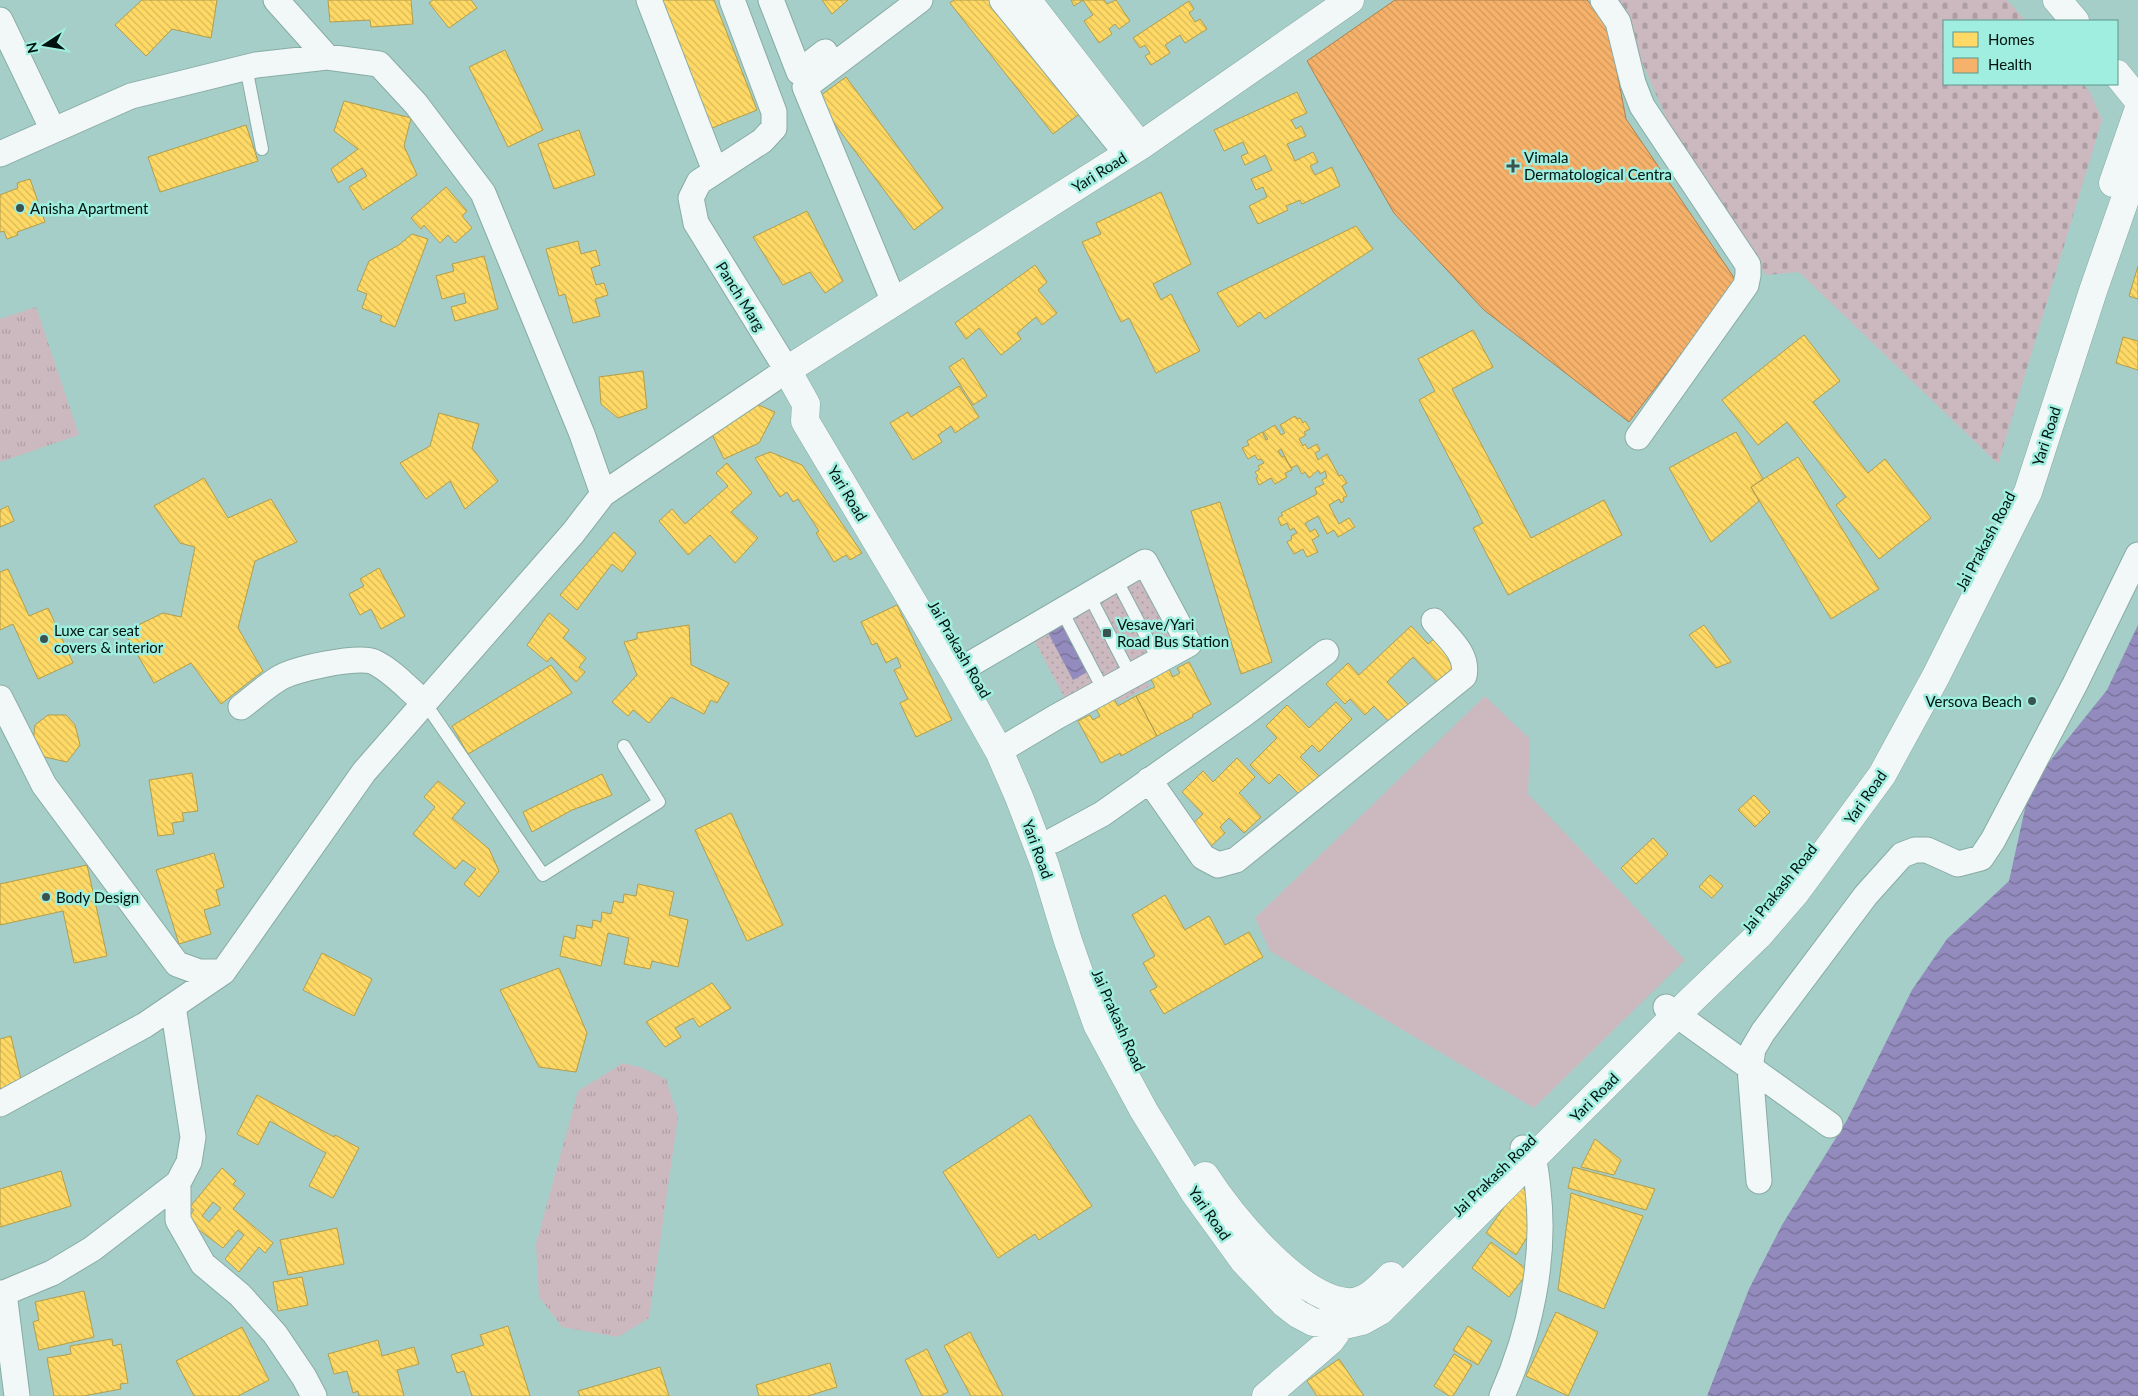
<svg xmlns="http://www.w3.org/2000/svg" width="2138" height="1396" viewBox="0 0 2138 1396" font-family="Lato,sans-serif">
	<style>
		.grass { fill: url(#grass-tufts) }
		.cemetery { fill: url(#cemetery-stones) }
		.park { fill: url(#park-dots) }
		.garden { fill: #ccb9c0 }
		.water { fill: url(#water-waves) }
		.homes { fill: url(#homes-back-hatch); stroke: #b29e4c; fill-rule: evenodd }
		.health { fill: url(#health-back-hatch); stroke: #ac824f }
		.lines { fill: none; stroke-linecap: round; stroke-linejoin: round }
		.lane-casing { stroke: #89aba5; stroke-width: 14 }
		.street-casing { stroke: #89aba5; stroke-width: 27 }
		.secondary-casing { stroke: #89aba5; stroke-width: 29 }
		.lane { stroke: #f1f8f7; stroke-width: 12 }
		.street { stroke: #f1f8f7; stroke-width: 25 }
		.secondary { stroke: #f1f8f7; stroke-width: 28 }
		.poi-dot { fill: #39544f; stroke: #9feedf; stroke-width: 2 }
		.labels { text-anchor: middle; dominant-baseline: central; stroke-width: 5; stroke-linejoin: round; paint-order: stroke }
		.poi-label { font-size: 15px; fill: #00130f; stroke: #9feedf; text-anchor: start }
		.street-label { font-size: 15px; fill: #00130f; stroke: #9feedf }
	</style>
	<defs>
		<pattern id="grass-tufts" width="24" height="20" patternUnits="userSpaceOnUse" patternTransform="scale(1.25)"><rect width="24" height="20" fill="#ccb9c0"/><path d="M3 7l-1-3M5 7V3M7 7l1-3M15 17l-1-3M17 17v-4M19 17l1-3" fill="none" stroke="#ad9ea4"/></pattern>
		<pattern id="cemetery-stones" width="16" height="16" patternUnits="userSpaceOnUse" patternTransform="scale(1.25)"><rect width="16" height="16" fill="#ccb9c0"/><path d="M2 7V4a2 2 0 0 1 4 0v3zM10 15v-3a2 2 0 0 1 4 0v3z" fill="#ad9ea4"/></pattern>
		<pattern id="park-dots" width="8" height="8" patternUnits="userSpaceOnUse" patternTransform="scale(1.25)"><rect width="8" height="8" fill="#ccb9c0"/><path d="M2 2h.1M6 6h.1" fill="none" stroke="#ad9ea4" stroke-width="1.8" stroke-linecap="round"/></pattern>
		<pattern id="water-waves" width="16" height="10" patternUnits="userSpaceOnUse" patternTransform="scale(1.25)"><rect width="16" height="10" fill="#938bbd"/><path d="M0 5q4-4 8 0t8 0" fill="none" stroke="#767098"/></pattern>
		<pattern id="homes-back-hatch" width="6" height="6" patternUnits="userSpaceOnUse" patternTransform="scale(1.25)"><rect width="6" height="6" fill="#ffd966"/><path d="M-1 5l2 2M0 0l6 6M5-1l2 2" fill="none" stroke="#d9b957"/></pattern>
		<pattern id="health-back-hatch" width="6" height="6" patternUnits="userSpaceOnUse" patternTransform="scale(1.25)"><rect width="6" height="6" fill="#f6b26b"/><path d="M-1 5l2 2M0 0l6 6M5-1l2 2" fill="none" stroke="#d1985c"/></pattern>
	</defs>
	<rect width="100%" height="100%" fill="#a4cec7"/>
	<path class="grass" d="M36,307L79,435L0,462V319Z
		M623,1063L642,1068L666,1079L678,1117L649,1318L618,1337L562,1327L539,1297L536,1244L578,1091Z"/>
	<path class="cemetery" d="M1615,0H2007L2026,21H1944V84H2083L2090,92L2102,120L1998,464L1799,272L1766,275L1684,159Z"/>
	<path class="park" d="M1139,579L1179,655L1144,674L1150,686L1119,702L1113,691L1072,712L1032,636Z"/>
	<path class="garden" d="M1485,696L1530,739L1528,794L1685,960L1534,1108L1270,951L1255,918Z"/>
	<path class="water" d="M1066,618L1093,669L1073,680L1046,629Z
		M2138,625V1396H1707L1749,1289L1782,1225L1847,1120L1912,990L1947,939L2009,881L2030,786L2107,690Z"/>
	<path class="homes" d="M142,0H217L211,38L172,29L146,56L115,25Z
		M328,0H411L413,24L371,27L370,20L330,22Z
		M433,0H471L477,8L449,28L429,3Z
		M657,0H714L757,110L707,130Z
		M822,0H848L832,14Z
		M954,0H996L1083,111L1053,134L950,3Z
		M1071,0H1083L1074,6Z
		M1083,0H1104L1107,4L1116,0L1130,21L1119,29L1115,24L1109,29L1112,34L1099,43L1084,21L1093,15Z
		M1189,1L1194,9L1189,13L1195,22L1200,19L1207,29L1185,43L1180,35L1165,45L1170,53L1151,65L1145,56L1150,53L1145,45L1140,48L1133,38Z
		M505,50L543,130L508,147L469,67Z
		M846,77L943,208L914,230L816,99Z
		M1297,92L1307,113L1291,120L1296,129L1301,126L1306,136L1287,144L1295,161L1313,152L1318,162L1310,166L1315,175L1332,167L1340,186L1302,204L1300,200L1286,206L1288,210L1258,224L1249,206L1267,197L1263,187L1256,190L1251,179L1272,170L1265,155L1245,165L1241,156L1248,153L1243,142L1224,151L1214,130Z
		M344,101L411,118L404,146L417,175L363,210L349,187L367,176L362,168L338,183L331,169L358,149L334,131Z
		M246,125L258,161L160,192L148,157Z
		M579,130L595,175L554,189L538,144Z
		M30,179L45,222L17,232L18,235L7,239L4,231L0,232V195L18,188L17,183Z
		M446,187L467,211L462,216L472,228L455,243L448,235L440,243L424,225L421,229L411,218Z
		M1161,192L1191,264L1153,284L1161,300L1171,294L1200,351L1156,373L1129,318L1121,322L1082,242L1101,234L1096,223Z
		M807,211L843,281L825,293L810,272L783,285L753,237Z
		M1356,226L1373,249L1265,319L1260,312L1238,327L1217,293Z
		M412,234L428,239L395,327L380,321L382,316L362,308L367,294L357,290L369,261L399,245Z
		M578,241L581,254L596,250L600,265L591,268L596,285L604,283L608,295L595,299L600,316L573,323L565,294L559,296L546,249Z
		M484,256L498,309L455,321L451,307L466,303L464,293L442,299L436,276L454,271L452,264Z
		M1035,265L1047,282L1038,290L1057,313L1042,325L1036,317L1017,333L1021,339L1001,355L979,328L966,339L955,323Z
		M2138,266V299L2129,296Z
		M1473,330L1493,367L1452,389L1531,538L1604,500L1622,535L1508,595L1473,528L1483,523L1419,400L1435,391L1418,359Z
		M1804,335L1840,381L1813,402L1868,473L1885,459L1931,518L1879,559L1836,505L1846,497L1787,422L1758,445L1722,400Z
		M2123,337L2138,341V370L2116,363Z
		M963,358L987,396L973,405L949,367Z
		M643,371L647,408L618,418L601,404L599,377Z
		M959,386L979,417L955,433L951,426L938,435L942,442L913,460L890,423L908,412L911,417Z
		M756,404L775,412L759,443L724,459L707,424Z
		M439,413L479,424L472,448L498,481L465,509L450,481L426,499L400,463L430,446Z
		M1295,416L1297,419L1300,418L1303,423L1305,421L1310,429L1304,432L1306,435L1299,439L1303,446L1305,444L1308,449L1317,444L1320,450L1315,453L1318,460L1327,454L1339,476L1342,475L1347,483L1342,486L1347,496L1343,498L1344,501L1341,503L1339,499L1329,505L1339,524L1349,518L1355,527L1338,537L1334,530L1327,534L1318,516L1305,523L1310,532L1315,529L1319,536L1312,540L1318,552L1307,557L1303,549L1294,554L1287,542L1292,539L1291,536L1297,533L1294,528L1290,530L1287,523L1281,526L1278,518L1283,515L1281,513L1317,494L1315,488L1324,484L1322,480L1327,477L1325,471L1320,474L1318,470L1309,478L1305,472L1302,474L1297,465L1291,468L1281,449L1278,451L1282,457L1284,456L1292,470L1285,473L1287,477L1275,484L1271,478L1259,485L1256,478L1258,476L1255,472L1260,469L1258,466L1264,463L1261,459L1258,460L1255,455L1248,459L1242,448L1249,445L1247,441L1262,432L1266,440L1268,439L1263,432L1275,425L1281,435L1285,433L1280,425Z
		M1736,432L1763,479L1751,487L1759,501L1711,542L1669,468Z
		M770,452L802,465L862,553L850,560L846,555L834,562L816,533L819,531L798,499L793,502L787,492L780,497L755,458Z
		M1798,457L1879,589L1831,619L1751,487Z
		M727,463L752,493L731,512L758,538L735,563L710,535L688,555L659,521L672,509L685,524L728,486L716,473Z
		M204,478L228,518L271,499L297,542L255,561L238,628L263,671L221,704L191,663L154,683L124,632L163,613L181,617L195,547L180,543L154,506Z
		M1220,502L1272,662L1241,674L1191,511Z
		M8,506L14,521L0,527V510Z
		M614,532L636,553L622,572L612,564L577,610L560,595Z
		M379,568L405,616L381,629L371,609L360,615L349,594L364,586L360,579Z
		M8,569L29,616L48,608L73,663L38,679L13,624L0,630V572Z
		M897,605L952,720L916,737L900,703L908,699L894,670L901,667L897,657L886,663L877,643L872,645L861,622Z
		M549,613L569,630L563,638L586,658L579,667L585,672L576,682L551,657L547,662L527,645Z
		M689,625L691,665L729,683L717,703L711,700L704,714L671,697L649,723L633,710L628,716L612,702L637,675L624,642L637,639V633Z
		M1704,625L1731,662L1716,668L1689,635Z
		M1411,626L1428,644L1434,639L1459,666L1440,685L1413,657L1387,682L1414,711L1396,729L1374,706L1365,715L1350,699L1345,704L1326,684L1348,663L1359,675Z
		M1189,662L1211,704L1192,715L1193,717L1157,736L1136,696L1155,687L1148,674L1166,664L1173,677L1180,673L1177,668Z
		M551,665L572,693L468,754L452,726Z
		M1111,693L1118,706L1136,696L1157,736L1121,756L1120,753L1101,763L1078,721L1090,715L1093,720L1100,716L1093,703Z
		M1336,702L1352,719L1319,752L1312,745L1300,757L1319,776L1300,795L1279,774L1269,784L1250,765L1277,738L1266,726L1287,705L1309,728Z
		M48,715H66L75,725L80,745L67,762L45,757L33,744L35,725Z
		M1237,758L1255,777L1239,793L1261,817L1244,833L1229,818L1220,827L1225,833L1208,849L1188,828L1203,814L1182,792L1203,771L1213,782Z
		M192,773L198,811L182,813L184,821L172,823L174,834L158,836L149,780Z
		M602,774L612,795L572,810L532,832L523,812Z
		M438,781L465,803L452,818L489,849L499,871L479,897L464,884L476,869L463,860L455,869L413,834L435,807L424,797Z
		M1754,795L1770,812L1755,827L1738,810Z
		M731,813L783,925L747,941L695,830Z
		M1653,838L1668,854L1636,884L1621,868Z
		M214,853L224,887L216,890L220,905L204,910L211,934L179,944L156,870Z
		M87,865L107,956L74,963L63,911L0,925V884Z
		M1710,875L1723,886L1712,898L1699,887Z
		M638,884L674,892L669,915L688,920L678,967L652,961L650,969L624,964L629,938L608,933L601,966L560,956L564,936L575,939L577,925L592,928L593,920L601,922L602,912L611,914L614,901L623,903L624,894L636,896Z
		M1165,895L1185,930L1209,916L1225,945L1249,932L1263,957L1164,1014L1150,991L1157,987L1143,963L1155,956L1132,915Z
		M322,953L372,979L354,1016L303,990Z
		M559,968L587,1033L576,1072L539,1067L500,990Z
		M712,983L731,1008L699,1027L693,1018L675,1028L681,1037L665,1047L646,1022Z
		M11,1036L22,1084L0,1089V1039Z
		M257,1095L334,1137L335,1135L359,1148L333,1198L309,1186L326,1153L270,1121L258,1145L237,1134Z
		M1030,1115L1092,1206L1039,1240L1035,1234L998,1258L943,1172Z
		M1595,1139L1621,1160L1614,1175L1581,1167Z
		M1573,1167L1655,1189L1646,1210L1568,1188Z
		M222,1168L236,1181L233,1184L245,1194L233,1209L273,1243L265,1253L259,1247L239,1272L225,1259L244,1235L238,1230L223,1248L186,1220L194,1210L190,1207ZM213,1202L221,1208L209,1222L202,1216Z
		M61,1171L71,1206L0,1227V1189Z
		M1521,1183L1539,1218L1516,1255L1486,1233Z
		M1571,1193L1643,1216L1604,1309L1558,1290Z
		M337,1228L344,1264L288,1275L280,1240Z
		M1491,1242L1529,1271L1509,1297L1472,1268Z
		M302,1277L308,1305L278,1311L273,1282Z
		M84,1291L94,1337L39,1350L33,1322L39,1320L35,1302Z
		M1556,1312L1598,1332L1568,1396L1526,1376Z
		M508,1326L530,1396H472L464,1371L457,1373L451,1355L484,1345L480,1335Z
		M1468,1326L1492,1341L1478,1365L1453,1350Z
		M242,1327L269,1380L238,1396H194L176,1361Z
		M970,1332L1003,1396H971L944,1346Z
		M112,1339L113,1346L121,1344L128,1383L120,1384L121,1389L83,1396H54L47,1358L71,1354L70,1346Z
		M378,1340L382,1356L414,1347L419,1364L397,1370L404,1396H359L358,1391L353,1393L347,1371L334,1374L328,1354Z
		M927,1349L948,1392L940,1396H922L905,1360Z
		M1454,1354L1472,1365L1453,1396H1449L1434,1386Z
		M1339,1359L1364,1396H1317L1307,1381Z
		M830,1363L837,1387L808,1396H759L756,1385Z
		M660,1367L669,1396H580L578,1391Z"/>
	<path class="health" d="M1395,0H1587L1608,25L1626,119L1737,282L1629,422L1484,310L1394,213L1307,61Z"/>
	<g class="lines">
		<defs>
			<path id="lane" d="M246,67L262,149
				M1116,579L1159,661
				M1089,595L1131,676
				M1062,611L1104,691
				M425,703L543,875L659,802L624,746"/>
			<path id="street" d="M276,0L327,57
				M649,0L715,171
				M771,0L799,72L825,52
				M1002,0L1127,154
				M1603,0L1618,22L1633,83L1642,106L1748,265V275L1746,285L1638,437
				M0,20L53,130
				M0,154L131,96L256,65L327,57L379,64L416,104L483,193L582,434L603,494
				M894,302L805,87L920,0
				M955,673L1145,562L1189,644L1056,717L999,751
				M0,698L44,785L177,964L199,972H223
				M241,707C253,698 265,687 278,679C293,669 358,655 374,662C393,671 409,690 425,703
				M1149,780L1203,857L1218,865L1236,860L1464,676C1469,654 1448,638 1434,621
				M1054,840L1102,814L1244,714L1326,652
				M1666,1007L1830,1125
				M0,1104L145,1025L223,972L364,772L573,533L603,494L787,370L696,223L691,198L699,182L762,141L774,128V112L732,0
				M1759,1181L1750,1068L1753,1049L1763,1032L1866,895L1902,855L1915,850H1927L1958,864L1981,858L1993,840L2075,684L2138,555
				M178,1183V1220L203,1264L240,1295L275,1334L304,1377L314,1396
				M0,1293H4L52,1273L92,1249L178,1183L189,1162L193,1137L173,1006
				M4,1293L17,1396
				M1502,1396C1530,1333 1546,1259 1538,1190C1537,1180 1536,1168 1533,1159C1531,1155 1526,1151 1523,1148"/>
			<path id="secondary" d="M1027,0L1140,146
				M1350,0L1140,146L787,370L806,404L805,421L955,673L999,751L1019,797L1045,865L1068,941L1097,1024L1144,1111L1194,1192L1244,1261L1285,1304L1298,1314L1313,1322L1341,1326L1362,1321L1380,1311L1677,1014L1758,936L1796,892L1882,775L1936,676L2028,492L2093,291L2138,162
				M2057,0L2075,21
				M2117,74L2138,100
				M2113,183L2138,111
				M1205,1176C1231,1216 1296,1296 1346,1302C1365,1304 1379,1288 1391,1276
				M1266,1396L1330,1341L1341,1326L1345,1311"/>
		</defs>
		<use href="#lane" class="lane-casing"/>
		<use href="#street" class="street-casing"/>
		<use href="#secondary" class="secondary-casing"/>
		<use href="#lane" class="lane"/>
		<use href="#street" class="street"/>
		<use href="#secondary" class="secondary"/>
	</g>
	<g class="poi-dot">
		<path d="M1510.5 158.5h5v5h5v5h-5v5h-5v-5h-5v-5h5z"/>
		<circle cx="20" cy="208" r="5"/>
		<rect x="1102" y="628" width="10" height="10" rx="2.5"/>
		<circle cx="44" cy="639" r="5"/>
		<circle cx="2032" cy="701" r="5"/>
		<circle cx="46" cy="897" r="5"/>
	</g>
	<g class="labels">
		<g class="poi-label">
			<text x="1524" y="157">Vimala<tspan x="1524" dy="17">Dermatological Centra</tspan></text>
			<text x="30" y="208">Anisha Apartment</text>
			<text x="1117" y="624">Vesave/Yari<tspan x="1117" dy="17">Road Bus Station</tspan></text>
			<text x="54" y="630">Luxe car seat<tspan x="54" dy="17">covers &amp; interior</tspan></text>
			<text x="2022" y="701" text-anchor="end">Versova Beach</text>
			<text x="56" y="897">Body Design</text>
		</g>
		<g class="street-label">
			<text transform="translate(1099 172) rotate(-32)">Yari Road</text>
			<text transform="translate(741 296) rotate(58)">Panch Marg</text>
			<text transform="translate(2046 436) rotate(-72)">Yari Road</text>
			<text transform="translate(848 493) rotate(59)">Yari Road</text>
			<text transform="translate(1985 541) rotate(-62)">Jai Prakash Road</text>
			<text transform="translate(960 649) rotate(60)">Jai Prakash Road</text>
			<text transform="translate(1865 797) rotate(-55)">Yari Road</text>
			<text transform="translate(1038 849) rotate(70)">Yari Road</text>
			<text transform="translate(1779 888) rotate(-51)">Jai Prakash Road</text>
			<text transform="translate(1119 1020) rotate(66)">Jai Prakash Road</text>
			<text transform="translate(1594 1097) rotate(-45)">Yari Road</text>
			<text transform="translate(1494 1175) rotate(-44)">Jai Prakash Road</text>
			<text transform="translate(1210 1213) rotate(55)">Yari Road</text>
		</g>
	</g>
	<rect x="1943" y="20" width="175" height="65" fill="#9feedf" stroke="#5f968c"/>
	<rect x="1953" y="32" width="25" height="15" fill="#ffd966" stroke="#5f968c"/>
	<text x="1988" y="45" font-size="15" fill="#00130f">Homes</text>
	<rect x="1953" y="58" width="25" height="15" fill="#f6b26b" stroke="#5f968c"/>
	<text x="1988" y="70" font-size="15" fill="#00130f">Health</text>
	<g transform="translate(45 45) rotate(258)" stroke="#9feedf" stroke-width="4" paint-order="stroke">
	<path d="M0-4L9 19L0 12L-9 19Z" fill="#00130f"/>
	<text y="-8" font-size="14" font-weight="bold" text-anchor="middle" fill="#00130f">N</text>
	</g>
</svg>
